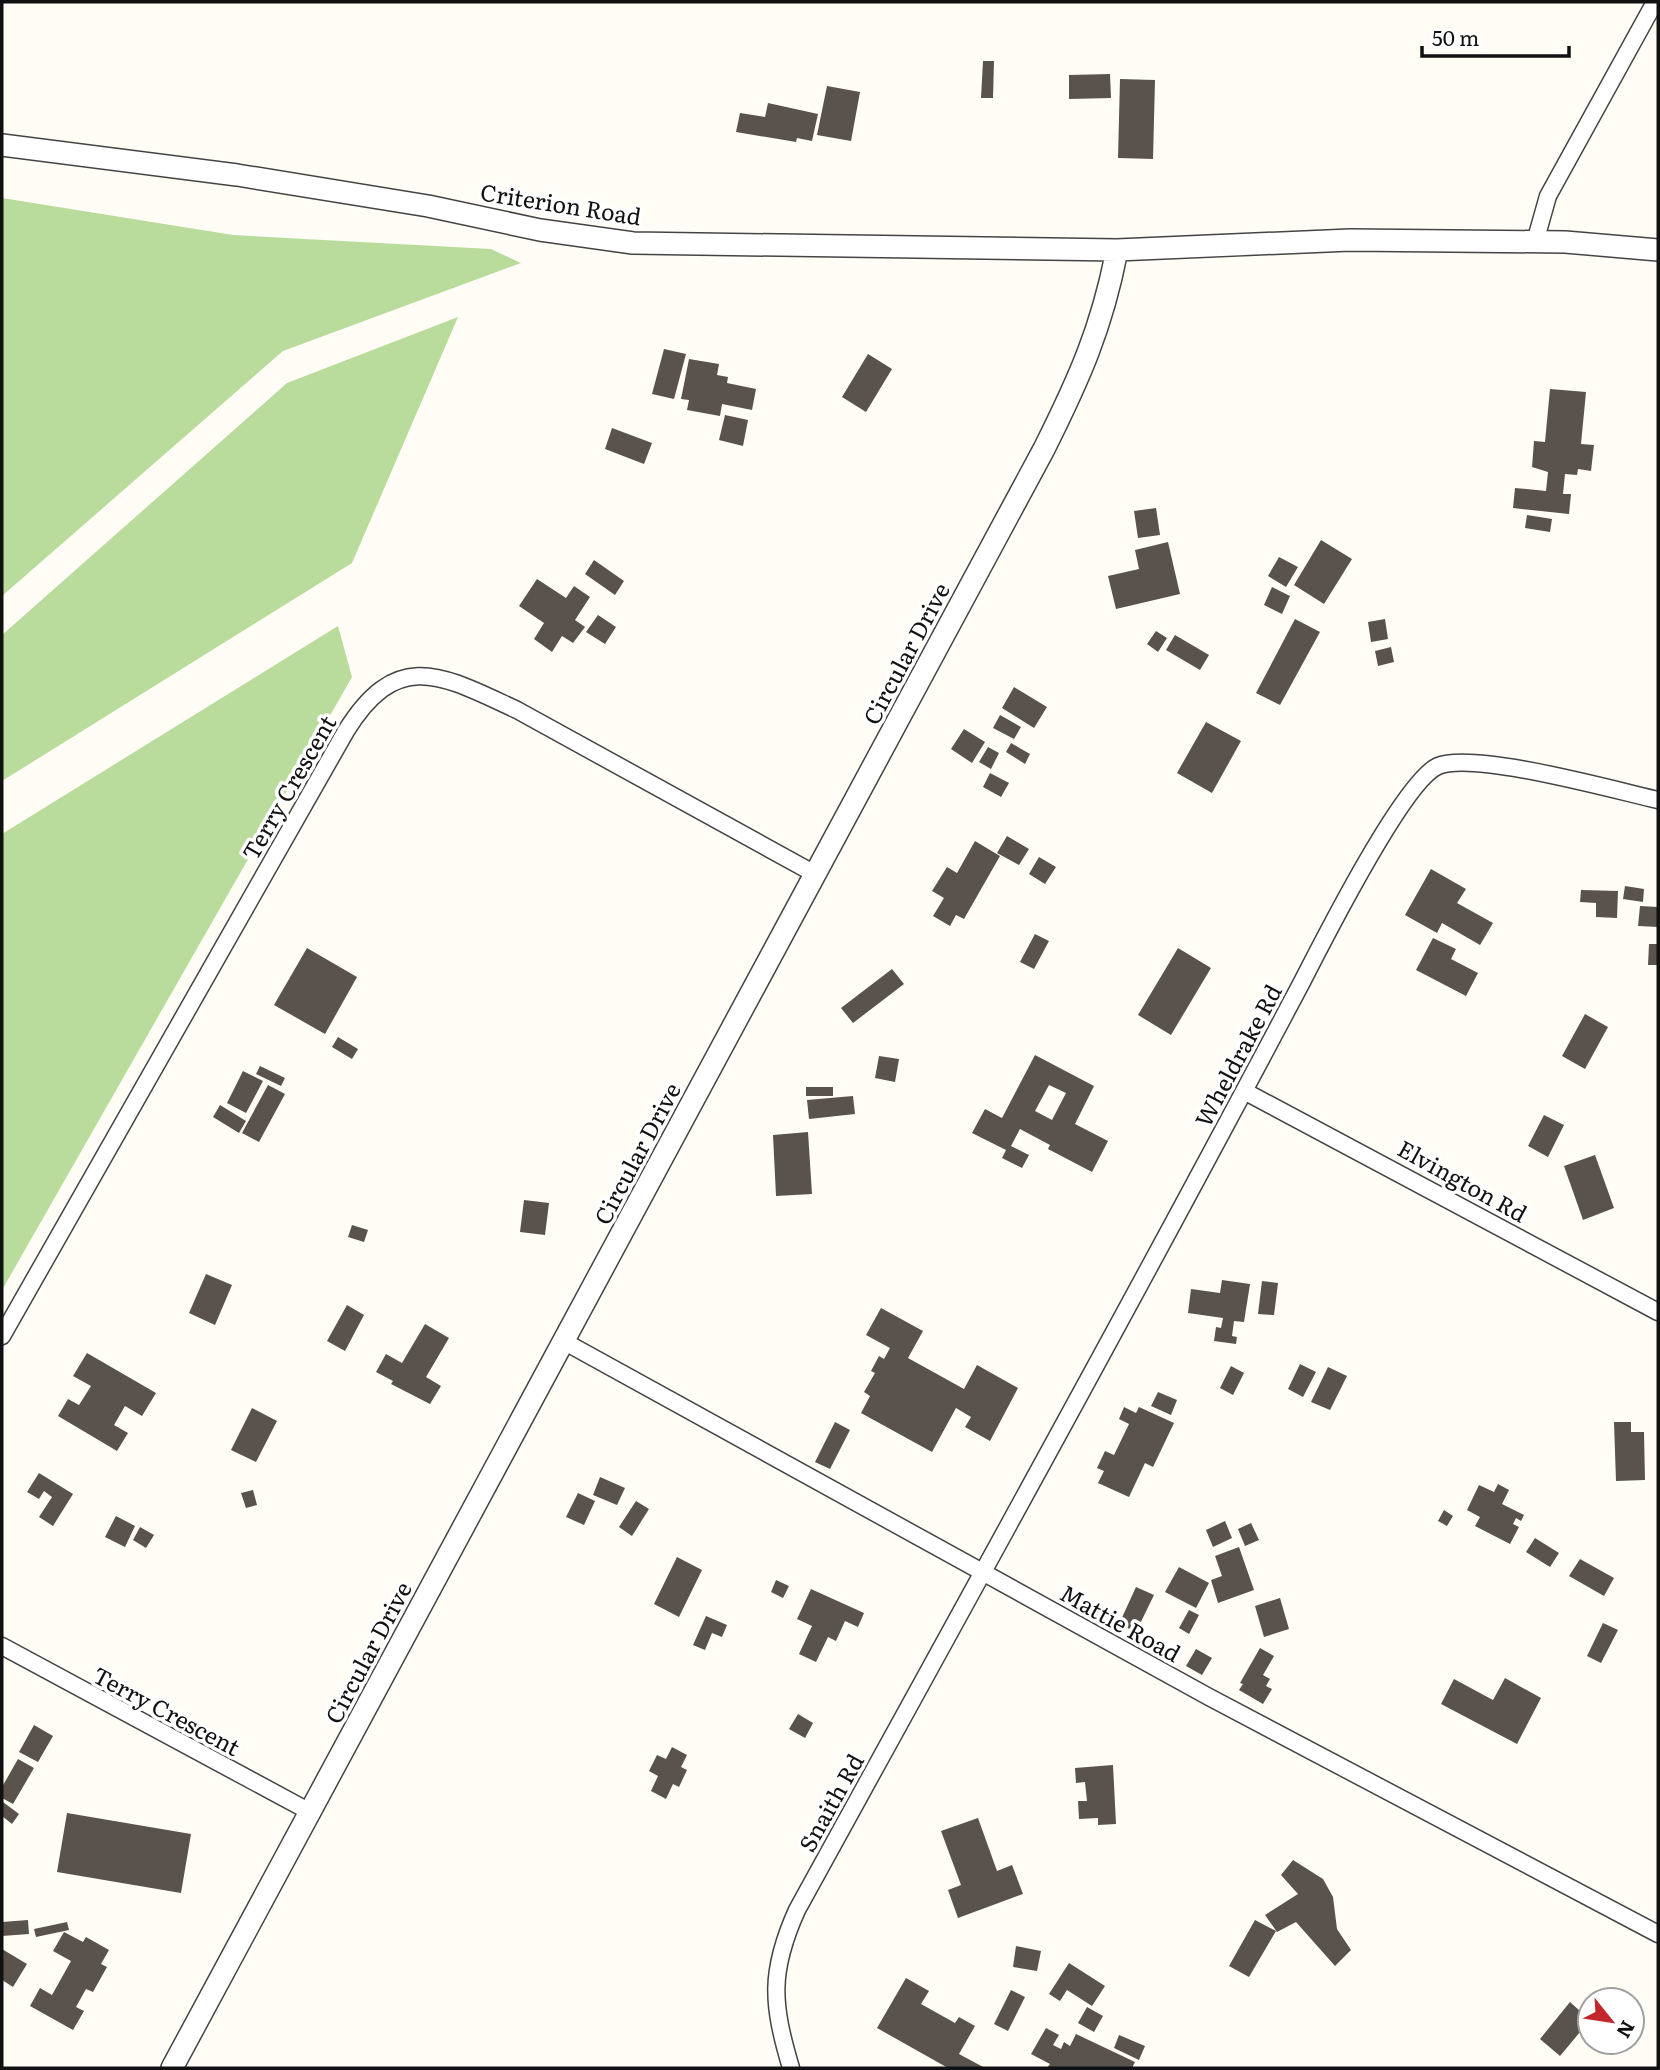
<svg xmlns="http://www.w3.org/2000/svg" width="1660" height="2070" viewBox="0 0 1660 2070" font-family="Literata,serif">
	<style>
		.forest { fill: #b9dc9c }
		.building { fill: #5a524d; fill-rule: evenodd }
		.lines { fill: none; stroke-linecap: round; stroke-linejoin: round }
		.minor-casing { stroke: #444; stroke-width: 19 }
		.tertiary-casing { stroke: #444; stroke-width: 24 }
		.minor { stroke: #fff; stroke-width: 16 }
		.tertiary { stroke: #fff; stroke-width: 21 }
		.labels { text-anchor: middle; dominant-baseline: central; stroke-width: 7; stroke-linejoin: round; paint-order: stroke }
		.street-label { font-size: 23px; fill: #111; stroke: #fff }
	</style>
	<rect width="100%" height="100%" fill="#fffdf5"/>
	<path class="forest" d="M2,198L233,235L491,249L521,263L283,351L2,596Z
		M458,317L352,563L2,781V635L287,383Z
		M338,626L352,677L2,1290V834Z"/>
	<path class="building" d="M983,61H994L993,98H981Z
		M1110,74L1111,98L1069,99V75Z
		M1120,79L1155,80L1153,159L1118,158Z
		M827,86L860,92L851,141L817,135Z
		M768,103L818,114L812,141L797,138L796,142L736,132L740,113L765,117Z
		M664,349L686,354L674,399L652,394Z
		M868,354L892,369L866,412L842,397Z
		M689,359L719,364L717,375L728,377L727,383L756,389L752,410L722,404L720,416L687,410L689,400L681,399Z
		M1550,389L1586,392L1581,444L1594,445L1591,471L1578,469L1577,475L1565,474L1563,494H1571L1569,514L1513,508L1515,488L1546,491L1548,472L1532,467L1534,441L1545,442Z
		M725,415L748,420L743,446L719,440Z
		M612,428L652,443L644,464L605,449Z
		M1156,508L1160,535L1138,538L1134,511Z
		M1527,515L1552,519L1550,532L1525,528Z
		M1321,540L1352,559L1324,604L1294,585Z
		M1168,542L1180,594L1116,609L1108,576L1139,569L1135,550Z
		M1279,557L1298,567L1286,587L1268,576Z
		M594,560L624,581L615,595L585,574Z
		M537,579L566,598L574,586L590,597L575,620L585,627L573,643L562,636L552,652L534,639L544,623L519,606Z
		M1272,587L1290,596L1282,614L1264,605Z
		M598,615L616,627L605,644L586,632Z
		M1295,619L1320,632L1280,705L1256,693Z
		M1385,619L1388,639L1371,642L1368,622Z
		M1156,631L1167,638L1158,652L1147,644Z
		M1175,635L1209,655L1200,670L1166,650Z
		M1391,647L1394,662L1378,666L1375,651Z
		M1014,687L1047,707L1034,728L1002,708Z
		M1000,715L1021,727L1014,739L993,728Z
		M1206,722L1241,741L1212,793L1177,773Z
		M964,729L985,742L972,763L951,749Z
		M1011,743L1030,754L1025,764L1006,752Z
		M988,747L999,753L991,769L979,762Z
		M990,773L1009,783L1001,797L983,787Z
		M1007,836L1029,849L1019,865L997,853Z
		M975,841L1000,856L964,919L956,915L950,926L933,916L944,898L932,891L947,867L957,873Z
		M1039,857L1056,867L1045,884L1029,874Z
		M1431,869L1466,889L1457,903L1493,923L1480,945L1442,923L1437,933L1405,915Z
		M1625,886L1644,889L1643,902L1623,899Z
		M1581,890L1618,891L1617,918L1596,917V903L1580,902Z
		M1640,906L1658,907V927L1638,926Z
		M1035,934L1049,941L1034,969L1020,962Z
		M1433,938L1456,949L1451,959L1478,973L1466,996L1416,970Z
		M1649,944H1658V965H1648Z
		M307,948L357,977L325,1034L274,1005Z
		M1178,948L1211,968L1171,1035L1138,1015Z
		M892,969L904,984L853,1023L841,1008Z
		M1585,1014L1608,1027L1585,1069L1562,1056Z
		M338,1037L358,1049L352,1059L332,1047Z
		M1035,1055L1094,1086L1075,1124L1108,1141L1092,1172L1048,1149L1050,1145L1020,1129L1011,1146L1029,1155L1022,1168L1002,1158L1006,1150L972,1133L985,1109L1002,1118ZM1049,1085L1066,1093L1052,1120L1035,1111Z
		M879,1056L899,1059L895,1082L875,1078Z
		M260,1066L285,1078L281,1086L256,1074Z
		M243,1071L263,1081L246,1113L227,1103Z
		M268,1085L285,1094L259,1142L242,1133Z
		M806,1087H833V1096H806Z
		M853,1096L855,1114L809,1119L807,1100Z
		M220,1105L246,1121L239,1133L213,1117Z
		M1544,1115L1564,1125L1548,1157L1528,1146Z
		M808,1132L812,1194L776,1196L773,1135Z
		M1595,1155L1614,1208L1583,1220L1564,1166Z
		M524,1200L549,1203L545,1235L520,1232Z
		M352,1225L368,1230L364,1242L348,1237Z
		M206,1274L232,1285L215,1325L189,1313Z
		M1222,1280L1250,1284L1244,1322L1234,1321L1232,1336L1237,1337L1236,1344L1214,1341L1216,1327L1221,1328L1223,1318L1188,1313L1191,1289L1220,1293Z
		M1262,1281L1278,1283L1274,1315L1258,1314Z
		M347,1305L364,1315L345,1351L327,1341Z
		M881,1308L923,1331L908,1358L964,1389L977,1365L1018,1388L990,1441L965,1427L971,1417L956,1408L932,1452L861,1413L870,1396L864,1392L875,1373L871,1371L879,1356L884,1359L890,1348L866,1335Z
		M425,1324L449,1338L426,1377L441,1386L430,1404L391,1384L393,1381L376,1372L386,1354L402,1363Z
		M87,1353L156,1393L142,1416L125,1406L114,1425L128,1433L117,1451L58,1416L68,1399L79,1405L91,1386L73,1376Z
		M1300,1364L1316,1372L1303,1397L1288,1389Z
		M1231,1366L1244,1373L1233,1395L1220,1388Z
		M1328,1367L1347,1376L1330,1410L1311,1402Z
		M1158,1392L1177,1400L1171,1415L1151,1406Z
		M1124,1407L1136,1413L1139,1407L1174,1423L1153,1467L1145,1463L1129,1497L1098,1483L1104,1471L1097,1468L1105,1451L1114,1455L1129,1424L1119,1419Z
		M252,1408L277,1421L256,1462L231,1450Z
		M835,1422L850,1430L830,1469L815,1462Z
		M1614,1422H1631V1432H1644L1645,1480L1616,1481Z
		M39,1473L73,1494L53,1526L39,1517L52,1497L44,1491L39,1499L27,1492Z
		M600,1477L625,1488L617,1505L593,1495Z
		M1498,1484L1509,1490L1502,1504L1524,1515L1521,1521L1516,1518L1513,1524L1519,1527L1510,1544L1475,1526L1480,1517L1467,1510L1479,1485L1494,1492Z
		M253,1490L257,1505L246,1508L241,1493Z
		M578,1493L595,1501L584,1525L566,1517Z
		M636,1501L649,1509L632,1536L619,1527Z
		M1444,1510L1453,1516L1447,1526L1438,1521Z
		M116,1516L135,1526L125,1547L105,1537Z
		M1225,1521L1232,1538L1213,1547L1206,1530Z
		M1251,1523L1259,1540L1245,1546L1238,1529Z
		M140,1527L154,1535L146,1548L133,1540Z
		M1535,1538L1559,1553L1550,1567L1526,1552Z
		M1239,1547L1254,1590L1218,1603L1211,1580L1222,1576L1215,1556Z
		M677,1557L702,1570L679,1617L654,1604Z
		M1580,1559L1614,1578L1604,1596L1569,1576Z
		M1179,1567L1209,1583L1196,1608L1165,1592Z
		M776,1580L789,1586L783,1598L771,1592Z
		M1136,1587L1154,1595L1136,1632L1119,1624Z
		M811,1589L864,1613L858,1627L845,1621L836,1641L828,1637L816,1662L799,1654L812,1626L797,1619Z
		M1280,1598L1289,1629L1264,1637L1255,1606Z
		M1189,1610L1199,1615L1189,1634L1179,1628Z
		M706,1616L727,1625L722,1637L712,1633L705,1650L693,1645Z
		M1603,1623L1618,1630L1601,1663L1587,1656Z
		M1260,1648L1274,1656L1263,1675L1270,1679L1266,1686L1272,1689L1263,1704L1239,1690L1243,1684L1240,1683Z
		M1196,1649L1212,1658L1202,1675L1186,1666Z
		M1505,1678L1541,1698L1517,1744L1441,1704L1454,1679L1493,1700Z
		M798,1714L813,1723L805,1738L789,1729Z
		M34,1725L53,1736L38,1762L19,1752Z
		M672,1747L687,1755L681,1767L687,1770L679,1787L673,1784L666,1799L651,1791L658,1776L649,1771L657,1755L666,1759Z
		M18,1759L34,1768L13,1804L2,1798V1787Z
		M1113,1765L1116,1824L1098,1825V1818L1079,1819L1078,1801H1087L1085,1782L1076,1783L1075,1768Z
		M3,1802L19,1814L12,1824L2,1816Z
		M67,1813L191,1834L181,1893L57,1872Z
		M978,1818L997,1871L1012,1865L1023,1894L958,1918L948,1890L961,1885L941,1831Z
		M1293,1860L1323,1879L1333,1897L1337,1929L1351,1950L1335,1966L1296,1922L1277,1932L1265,1915L1298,1894L1281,1875Z
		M28,1920L29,1934L2,1936V1922Z
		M1255,1920L1276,1931L1249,1977L1229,1966Z
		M67,1922L69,1930L36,1937L34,1929Z
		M64,1932L83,1942L86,1937L109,1950L101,1964L107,1967L93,1992L86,1989L76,2007L84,2011L73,2030L30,2006L40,1988L52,1995L71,1961L53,1951Z
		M1016,1946L1041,1951L1037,1971L1013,1967Z
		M2,1949L27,1964L13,1987L2,1980Z
		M1069,1963L1105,1986L1092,2006L1067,1990L1060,2001L1049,1994Z
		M906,1978L929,1991L921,2004L955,2023L959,2017L975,2026L959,2054L985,2068H948L877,2028Z
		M1011,1990L1025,1997L1008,2031L994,2024Z
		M1570,2002L1590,2020L1560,2056L1540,2039Z
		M1087,2007L1103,2016L1094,2032L1078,2023Z
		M1046,2028L1059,2035L1053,2045L1061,2049L1064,2042L1070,2046L1076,2034L1135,2062L1132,2068H1047L1050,2064L1031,2054Z
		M1119,2035L1145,2046L1139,2060L1114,2048Z"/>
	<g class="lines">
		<defs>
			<path id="minor" d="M1535,242L1548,196L1655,2
				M1244,1091L1658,1312
				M2,1336L346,731C398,647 443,676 517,710L815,874
				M565,1342L1209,1697L1658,1934
				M2,1646L312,1813
				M791,2068C772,2004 769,1972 797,1910C967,1601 1138,1292 1303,980C1324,939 1404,781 1438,766C1474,751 1614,790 1658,800"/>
			<path id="tertiary" d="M2,145L237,175L428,206L540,230L633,243L1117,250L1350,240L1565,242L1658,250
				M172,2068L1044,449C1079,379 1102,328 1117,250"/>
		</defs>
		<use href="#minor" class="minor-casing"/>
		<use href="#tertiary" class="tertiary-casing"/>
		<use href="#minor" class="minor"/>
		<use href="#tertiary" class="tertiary"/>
	</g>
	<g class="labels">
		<g class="street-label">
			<text transform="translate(561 203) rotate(9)">Criterion Road</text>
			<text transform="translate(905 653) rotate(-62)">Circular Drive</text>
			<text transform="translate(288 787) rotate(-60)">Terry Crescent</text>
			<text transform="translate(1237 1055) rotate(-62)">Wheldrake Rd</text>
			<text transform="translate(636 1153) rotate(-62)">Circular Drive</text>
			<text transform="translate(1463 1180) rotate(29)">Elvington Rd</text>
			<text transform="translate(1121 1622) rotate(29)">Mattie Road</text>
			<text transform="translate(367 1652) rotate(-62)">Circular Drive</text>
			<text transform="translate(167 1710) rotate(28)">Terry Crescent</text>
			<text transform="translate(830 1802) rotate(-61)">Snaith Rd</text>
		</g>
	</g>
	<rect width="1660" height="2070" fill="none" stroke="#111111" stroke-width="7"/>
	<g transform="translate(1611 2021) rotate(120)"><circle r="33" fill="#ffffff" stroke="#a0a0a0" stroke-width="2"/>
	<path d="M0-5L12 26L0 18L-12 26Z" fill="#c4262e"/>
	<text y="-10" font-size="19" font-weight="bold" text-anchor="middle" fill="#111111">N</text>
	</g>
	<path d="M1422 46v10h147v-10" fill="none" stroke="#111111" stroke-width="3.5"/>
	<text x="1432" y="46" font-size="21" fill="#111111" stroke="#ffffff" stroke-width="5" paint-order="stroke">50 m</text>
</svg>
